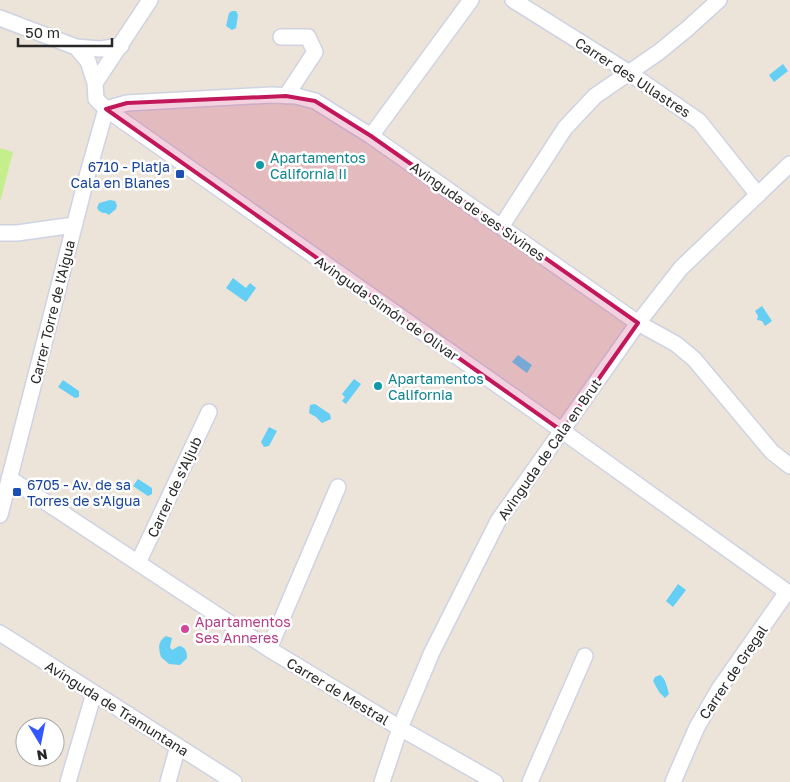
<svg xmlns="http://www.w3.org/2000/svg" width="790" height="782" viewBox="0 0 790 782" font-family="'Golos Text',sans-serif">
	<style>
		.pitch { fill: #c5ef8c }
		.water { fill: #64cef5 }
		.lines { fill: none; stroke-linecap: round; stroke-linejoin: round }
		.minor-casing { stroke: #ced2e3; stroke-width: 18 }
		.minor { stroke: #fff; stroke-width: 15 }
		.marked { fill: #c2185b; fill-opacity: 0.2; stroke: #c2185b; stroke-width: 4; stroke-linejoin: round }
		.culture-dot { fill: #0f9aa8; stroke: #fff; stroke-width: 2 }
		.transit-dot { fill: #1a4fb4; stroke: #fff; stroke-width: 2 }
		.hotel-dot { fill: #d1479c; stroke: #fff; stroke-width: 2 }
		.labels { text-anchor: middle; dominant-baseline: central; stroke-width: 5; stroke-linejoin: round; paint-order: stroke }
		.street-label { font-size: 14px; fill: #282828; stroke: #fff }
		.culture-label { font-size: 14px; fill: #0d838f; stroke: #fff; text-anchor: start }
		.transit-label { font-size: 14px; fill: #164399; stroke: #fff; text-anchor: end }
		.hotel-label { font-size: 14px; fill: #b23c85; stroke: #fff; text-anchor: start }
	</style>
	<rect width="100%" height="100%" fill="#ece4d9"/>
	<path class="pitch" d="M0,148L13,152L0,202Z"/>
	<path class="water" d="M232,11H236L238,15L236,28L232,30L226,26L229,13Z
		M783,64L788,71L774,82L769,75Z
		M110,200L115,201L117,205L116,209L109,215L106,213H103L99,211L97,208L99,203Z
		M233,278L246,288L250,283L256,288L246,302L226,288Z
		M762,306L772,321L765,326L762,321L757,320L758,316L755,311Z
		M518,355L532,365L527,373L512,362Z
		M354,379L361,384L346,404L342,401L345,397L342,394Z
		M63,380L79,391V397L75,398L58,387Z
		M315,404L330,414L331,419L322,423L316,417L309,413L310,405Z
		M269,427L277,431L269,446L264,447L261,442Z
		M138,479L152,488V494L148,496L133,486Z
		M678,584L686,590L673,607L666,601Z
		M166,636L172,638L170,647L172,650L179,646C186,647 187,652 187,658L180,665L169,664L161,657C158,648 158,641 166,636Z
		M660,675C666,678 667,688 669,694L665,698L659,692L653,681L655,677Z"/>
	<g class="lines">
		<defs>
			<path id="minor" d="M513,0L628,72L699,121L758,195
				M0,18L76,47L88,61L95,83L96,99L106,109L540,415L790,594
				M281,37H308L315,52L286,96
				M76,47L100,49L121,46
				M95,83L150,0
				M106,109L127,103L271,95L296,96L315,101L371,136L638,323L676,344L694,359L772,452L790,466
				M371,136L471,0
				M501,227L565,128L595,96L659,52L687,29L719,0
				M0,233H17L74,225
				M9,478L269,649L400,728L495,782
				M0,515L86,180L106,109
				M138,563L209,412
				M0,633L234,782
				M269,649L338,487
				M68,782L94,693
				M168,782L178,746
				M382,782L400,728L432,652L498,521L638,323L681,268L790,164
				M530,782L585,656
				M673,782L697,727L719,689L787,592"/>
		</defs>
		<use href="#minor" class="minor-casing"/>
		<use href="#minor" class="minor"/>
	</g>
	<path class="marked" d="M286,96L315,101L371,136L638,323L562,431L106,109L127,103Z"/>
	<g class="culture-dot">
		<circle cx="260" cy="165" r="5"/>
		<circle cx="378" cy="386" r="5"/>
	</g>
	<g class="transit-dot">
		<rect x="175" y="169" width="10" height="10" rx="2.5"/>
		<rect x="12" y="487" width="10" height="10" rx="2.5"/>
	</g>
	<circle class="hotel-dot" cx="185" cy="629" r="5"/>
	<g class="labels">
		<g class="street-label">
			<text transform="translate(633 77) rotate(33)">Carrer des Ullastres</text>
			<text transform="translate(478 211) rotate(35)">Avinguda de ses Sivines</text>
			<text transform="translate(387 308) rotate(35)">Avinguda Simón de Olivar</text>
			<text transform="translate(52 312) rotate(-76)">Carrer Torre de l'Aigua</text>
			<text transform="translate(549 449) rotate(-55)">Avinguda de Cala en Brut</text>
			<text transform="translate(174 487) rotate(-65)">Carrer de s'Aljub</text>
			<text transform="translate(733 672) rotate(-56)">Carrer de Gregal</text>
			<text transform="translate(338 691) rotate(31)">Carrer de Mestral</text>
			<text transform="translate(117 708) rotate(32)">Avinguda de Tramuntana</text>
		</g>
		<g class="culture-label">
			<text x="270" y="157">Apartamentos<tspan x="270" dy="16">California II</tspan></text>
			<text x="388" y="378">Apartamentos<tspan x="388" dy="16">California</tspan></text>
		</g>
		<g class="transit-label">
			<text x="170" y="166">6710 - Platja<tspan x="170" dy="16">Cala en Blanes</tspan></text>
			<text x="27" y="484" text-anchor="start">6705 - Av. de sa<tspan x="27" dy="16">Torres de s'Aigua</tspan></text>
		</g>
		<g class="hotel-label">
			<text x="195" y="621">Apartamentos<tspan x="195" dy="16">Ses Anneres</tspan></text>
		</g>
	</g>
	<g transform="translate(40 742) rotate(170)"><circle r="24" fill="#ffffff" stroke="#a9a9a9"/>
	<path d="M0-4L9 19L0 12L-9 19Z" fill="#3358ff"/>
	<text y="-8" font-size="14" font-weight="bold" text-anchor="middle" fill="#282828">N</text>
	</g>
	<path d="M18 38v8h94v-8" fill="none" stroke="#282828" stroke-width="2.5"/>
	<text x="25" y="38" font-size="15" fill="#282828" stroke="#ffffff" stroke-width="4" paint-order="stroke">50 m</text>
</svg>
